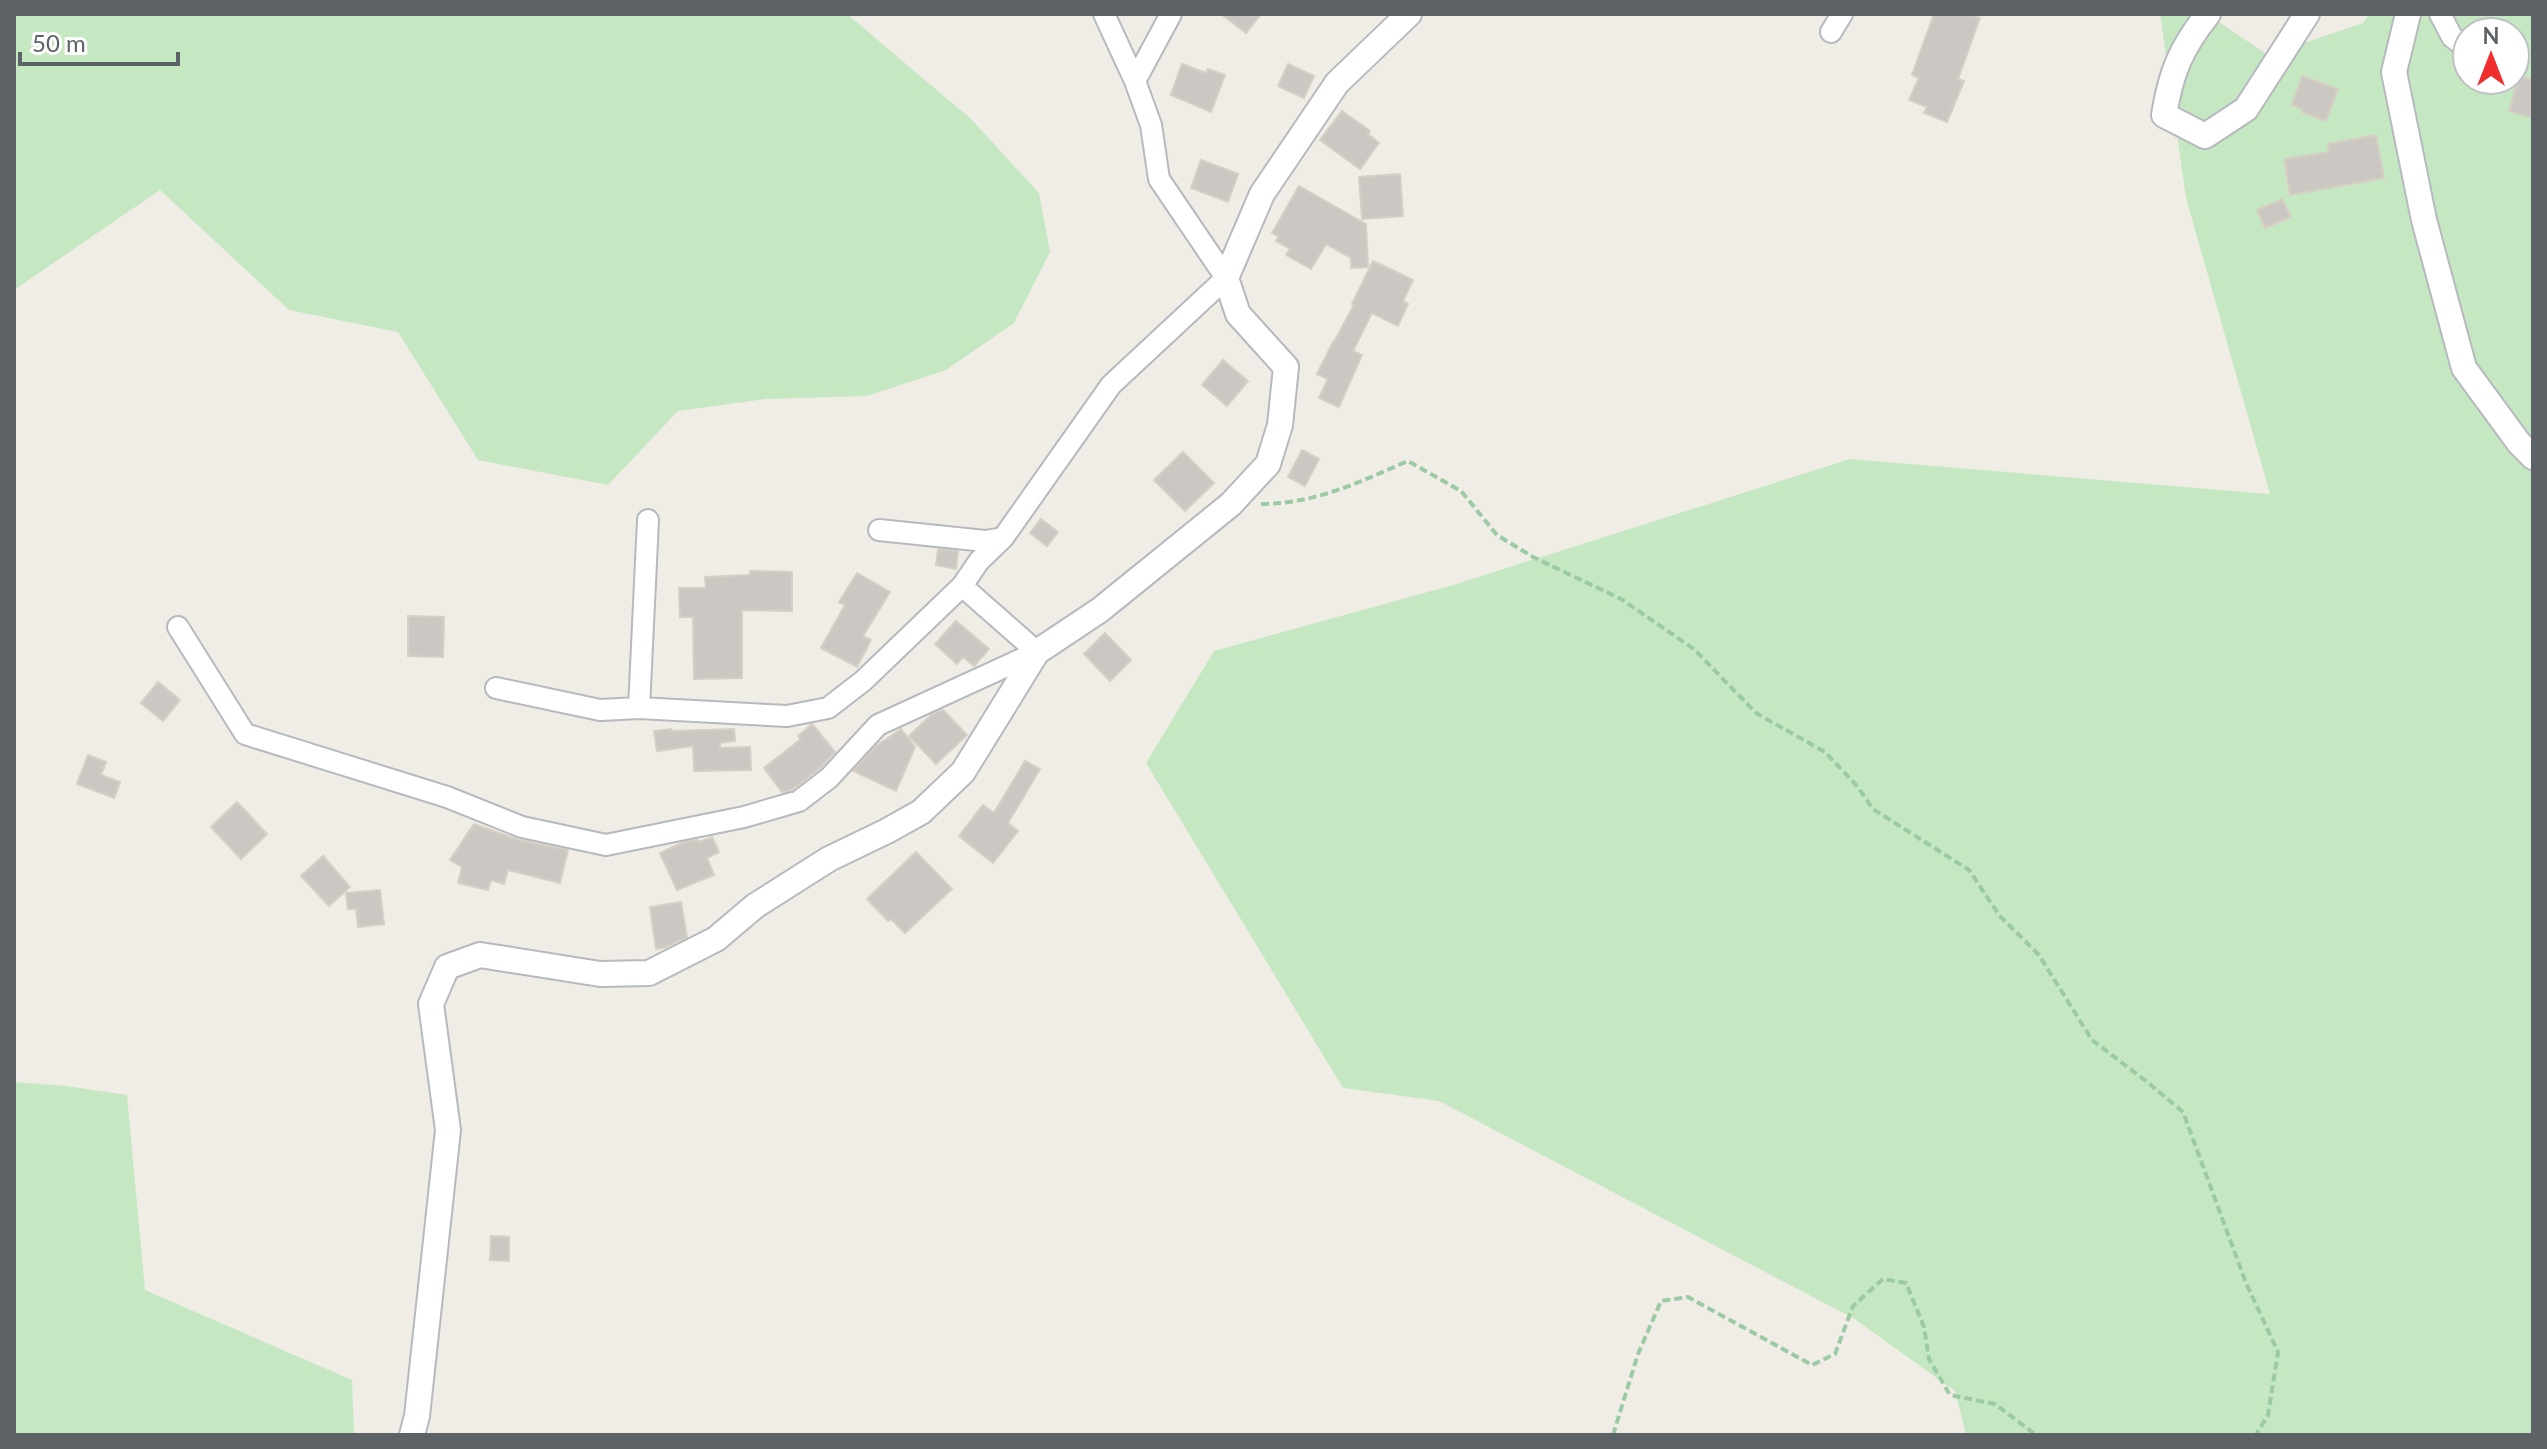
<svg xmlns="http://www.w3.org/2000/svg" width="2547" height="1449" viewBox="0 0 2547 1449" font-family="Lato,sans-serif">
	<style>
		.green { fill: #c5e8c2; fill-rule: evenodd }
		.building { fill: #cbc8c3; stroke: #d5cfc4; stroke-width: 2 }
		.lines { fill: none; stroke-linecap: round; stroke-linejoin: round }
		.minor-casing { stroke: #b6b9bd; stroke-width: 24 }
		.tertiary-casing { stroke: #b6b9bd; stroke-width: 28 }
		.path { stroke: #9bcaa5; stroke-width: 4; stroke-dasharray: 8 4; stroke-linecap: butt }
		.minor { stroke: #fff; stroke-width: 20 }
		.tertiary { stroke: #fff; stroke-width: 24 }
	</style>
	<rect width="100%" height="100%" fill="#f0ede6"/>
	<path class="green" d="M14,14H847L971,119L1039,193L1050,252L1014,323L946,370L867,396L766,399L678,411L608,485L478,460L398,332L289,310L160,190L14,290Z
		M2160,14H2207L2268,55L2363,23L2369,14H2533V1435H1966L1955,1391L1853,1318L1439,1101L1343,1088L1146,763L1214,651L1453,585L1850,459L2270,494L2186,198ZM2467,32H2515V80H2467Z
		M14,1082L66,1086L127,1095L145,1290L352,1380L354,1434L14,1435Z"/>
	<path class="building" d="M1221,14H1261L1246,33Z
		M1934,14H1967L1980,18L1958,79L1964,81L1947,122L1924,113L1927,107L1909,100L1919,78L1912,75Z
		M1182,64L1206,73L1208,69L1225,75L1211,112L1171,95Z
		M1288,64L1314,76L1304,98L1278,86Z
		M2302,76L2338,89L2326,121L2302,112L2303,109L2292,105Z
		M2519,76L2533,80V118L2509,111Z
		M1342,111L1370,131L1368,134L1379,143L1360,169L1320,140Z
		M2376,135L2384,178L2290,195L2284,159L2329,152L2328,144Z
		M1201,160L1238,174L1228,202L1191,188Z
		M1400,174L1403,216L1362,219L1359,177Z
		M1299,186L1366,224L1368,267L1351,268V258L1326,244L1311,269L1286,255L1290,249L1276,241L1279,237L1272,233Z
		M2282,199L2291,217L2265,228L2257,210Z
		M1373,261L1413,280L1403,301L1408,304L1398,326L1372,313L1353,351L1362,355L1339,407L1319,398L1328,379L1317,374L1333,342H1334L1354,305L1352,304Z
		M1223,360L1248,381L1227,406L1202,385Z
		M1302,450L1319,459L1305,486L1288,477Z
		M1183,452L1214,483L1185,511L1154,480Z
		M1041,519L1058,532L1047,546L1030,533Z
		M938,549L958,551L956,569L936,565Z
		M750,571L792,572V611L742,610V678L694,679L693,617H680L679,588H706L705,577L750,575Z
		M857,573L890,592L863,636L871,640L857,667L821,648L845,605L839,602Z
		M408,616L444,617L443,657L408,656Z
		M956,621L989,649L974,666L963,657L957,664L935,644Z
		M1105,633L1131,660L1110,681L1084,654Z
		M158,682L180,700L163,721L141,703Z
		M943,710L967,735L936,764L909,736L932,714Z
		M812,724L835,752L820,768L793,789L782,792L764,768L801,739L798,736Z
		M671,729V731L734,729L735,741L720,743V748L750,747L751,770L694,771L693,746L657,751L654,731Z
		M901,729L915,747L896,791L853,771L876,746Z
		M88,755L106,762L101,775L120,782L114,798L77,784Z
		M1025,761L1040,769L1008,823L1018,831L993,863L959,836L983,805L994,813Z
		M237,802L267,834L241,859L211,827Z
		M474,824L519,840L568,850L560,883L508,870L504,884L491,880L488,890L458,883L462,867L450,860Z
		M712,837L719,852L707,858L714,875L677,890L660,853L684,842L698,840L699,842Z
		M916,852L952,889L905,933L891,919L888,921L867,899Z
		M323,856L350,887L329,906L301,876Z
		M380,890L384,924L358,927L356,909H348L346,893Z
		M681,902L687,937L666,947L656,949L650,907Z
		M491,1236L509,1237V1261L490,1260Z"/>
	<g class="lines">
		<defs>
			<path id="minor" d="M1104,14L1135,81
				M2440,14L2452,37L2467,49
				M1831,32L1842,14
				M879,530L985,541L1003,538
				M178,627L245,734L447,797L522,827L606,845L744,817L799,801L829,778L878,725L1037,652L962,586
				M496,688L600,710L639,708L787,716L828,708L863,681L962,586L979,561L1003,538L1111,385L1226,278L1159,179L1151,125L1135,81L1171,14
				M639,708L648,520"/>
			<path id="tertiary" d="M2208,14C2181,48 2171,72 2164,115L2205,136L2246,109L2307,14
				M2408,14L2394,72L2424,220L2464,368L2519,443L2533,457
				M412,1435L417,1416L448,1130L431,1004L447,967L480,955L600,974L649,973L716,939L755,906L829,859L887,831L921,812L963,772L1037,652L1100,610L1231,504L1268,464L1280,425L1286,367L1238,314L1226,278L1262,194L1337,83L1409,14"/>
		</defs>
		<use href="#minor" class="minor-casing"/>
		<use href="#tertiary" class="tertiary-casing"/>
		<path class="path" d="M1261,504C1314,504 1360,482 1408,461L1461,491L1497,535L1533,557L1621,599L1694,649L1756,713L1825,752L1857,786L1873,809L1969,870L1999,915L2039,955L2092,1040L2146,1081L2183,1112L2246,1283L2278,1352L2268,1415L2256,1435
			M1613,1435L1638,1354L1661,1301L1688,1297L1812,1365L1835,1354L1853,1306L1883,1279L1906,1283L1924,1327L1929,1359L1950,1395L1995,1404L2036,1435"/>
		<use href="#minor" class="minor"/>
		<use href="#tertiary" class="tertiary"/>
	</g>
	<rect width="2547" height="1449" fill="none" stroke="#5d6267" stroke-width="32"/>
	<g transform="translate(2491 56)"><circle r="38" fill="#ffffff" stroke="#bec0c2" stroke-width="2"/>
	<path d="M0-6L14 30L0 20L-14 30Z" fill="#ef2e2d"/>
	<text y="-12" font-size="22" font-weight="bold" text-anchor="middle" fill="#5d6267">N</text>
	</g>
	<path d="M20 52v12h158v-12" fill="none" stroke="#5d6267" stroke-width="4"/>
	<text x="32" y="52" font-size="24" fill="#5d6267" stroke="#ffffff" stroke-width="6" paint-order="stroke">50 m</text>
</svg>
